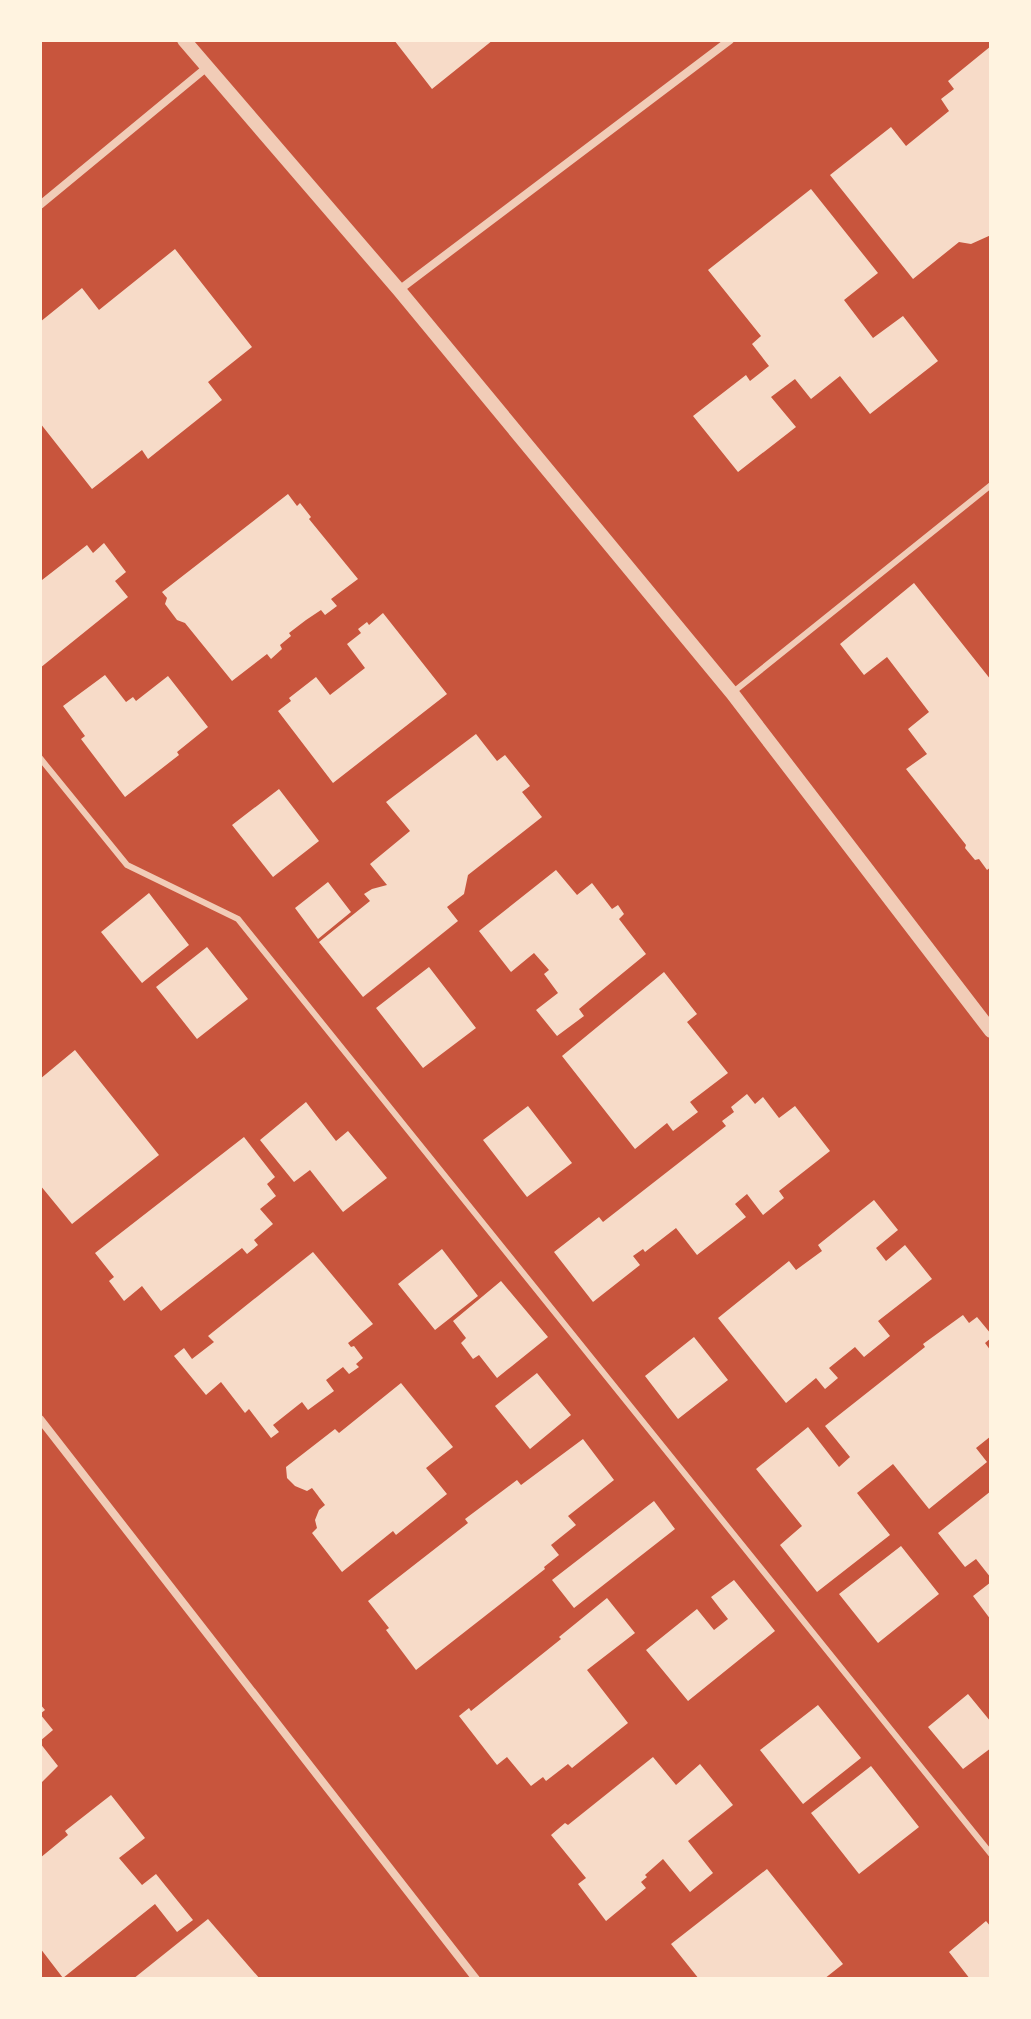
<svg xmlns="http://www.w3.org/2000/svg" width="1031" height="2019" viewBox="0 0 1031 2019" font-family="'Asap Condensed',sans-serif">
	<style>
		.building { fill: #f7dbc8 }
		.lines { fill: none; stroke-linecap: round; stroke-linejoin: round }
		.service { stroke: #f1ccb7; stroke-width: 6 }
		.minor { stroke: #f1ccb7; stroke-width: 8 }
		.tertiary { stroke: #f1ccb7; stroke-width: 14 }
	</style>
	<rect width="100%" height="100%" fill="#c8553d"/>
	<path class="building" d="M394,40H493L432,89Z
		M991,46V235L971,244L959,242L913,279L830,175L891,127L906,146L949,111L941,99L954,89L948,81Z
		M811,189L878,273L844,300L873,338L903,316L938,361L870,414L840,376L811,399L795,379L771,397L796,427L738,472L693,416L746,375L750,381L769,366L752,344L761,336L708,270Z
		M175,249L252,347L208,382L222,400L148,459L142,450L92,489L40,423V322L82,288L99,310Z
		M288,494L297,506L300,503L311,517L309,519L358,579L331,599L337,606L325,615L321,610L306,620L289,633L291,636L280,645L282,649L271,659L267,654L232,681L185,623L177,620L165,604L167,598L162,592Z
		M104,543L126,572L115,581L128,597L40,668V578L42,580L87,545L93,553Z
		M914,583L991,680V867L987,870L979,859L975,860L965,848L966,845L906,769L927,754L908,729L929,712L887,657L864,675L840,644Z
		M383,613L447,694L333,783L278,711L291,701L289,698L316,677L330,695L365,668L347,644L361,633L358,629L367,622L369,625Z
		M105,675L126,702L133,697L136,701L168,676L208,727L177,752L179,755L125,797L81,739L85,736L63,706Z
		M476,734L497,761L505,755L530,786L522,792L542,817L468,875L464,894L447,907L458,921L363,997L319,942L370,901L364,894L372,889L387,885L370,864L410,831L386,802Z
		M279,789L319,841L273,877L232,825Z
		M556,870L577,895L592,883L612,909L618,905L624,914L619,919L646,954L579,1009L584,1016L557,1036L536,1010L558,993L544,974L549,970L534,953L511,972L479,931Z
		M328,882L351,912L318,939L295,908Z
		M149,893L189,945L142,983L101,932Z
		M207,947L248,999L197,1039L156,987Z
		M429,967L476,1028L423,1068L376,1008Z
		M664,972L697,1014L687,1022L728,1073L690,1102L698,1112L673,1131L667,1123L635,1149L562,1056Z
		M75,1050L159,1155L72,1224L40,1185V1161L42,1158L40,1155V1079Z
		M747,1094L755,1104L763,1097L779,1118L795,1106L830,1151L779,1191L784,1198L763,1215L747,1194L735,1204L746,1217L697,1255L676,1228L645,1252L643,1249L633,1256L640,1265L593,1302L554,1252L599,1217L603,1222L726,1126L722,1121L734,1112L731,1107Z
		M306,1102L336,1141L348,1131L387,1178L343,1212L310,1170L294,1182L260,1140Z
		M528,1106L572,1163L527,1197L483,1140Z
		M244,1137L275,1177L267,1184L276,1196L260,1209L273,1224L254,1240L258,1245L247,1254L242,1248L161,1311L142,1286L124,1301L109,1281L114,1277L95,1253Z
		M874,1200L898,1230L876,1248L886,1261L905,1245L932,1279L878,1321L890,1336L864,1357L855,1347L829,1368L838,1378L825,1389L816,1378L786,1403L718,1318L789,1261L796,1270L822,1251L818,1245Z
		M442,1249L478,1296L435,1330L398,1284Z
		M313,1252L373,1324L348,1343L351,1347L354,1346L363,1358L356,1364L359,1367L349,1374L343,1367L326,1380L334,1391L308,1410L302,1402L273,1425L279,1432L271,1438L249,1409L245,1413L221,1382L206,1395L174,1356L184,1348L192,1359L214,1342L208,1336Z
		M501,1281L548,1337L497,1378L479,1355L473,1359L461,1343L466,1338L453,1321Z
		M963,1315L969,1323L977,1317L991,1334V1338L985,1343L991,1351V1436L976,1448L987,1462L929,1509L893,1464L857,1493L890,1535L817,1592L780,1545L802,1526L756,1469L808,1427L839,1467L850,1457L825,1426L925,1347L923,1344Z
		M694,1337L728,1380L678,1419L645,1376Z
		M537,1373L571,1415L530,1449L495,1406Z
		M401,1383L453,1447L426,1468L447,1494L396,1535L393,1531L342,1572L312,1533L317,1528L315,1520L319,1510L325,1505L312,1488L307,1491L295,1486L287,1478L286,1467L335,1429L339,1433Z
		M583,1439L614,1480L568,1516L576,1525L551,1545L559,1555L544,1567L545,1569L416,1670L386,1630L389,1628L368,1601L468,1523L465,1519L517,1480L521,1485Z
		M991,1491V1578L976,1559L965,1567L938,1533Z
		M654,1501L675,1529L574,1608L552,1580Z
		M901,1546L939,1594L878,1643L839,1594Z
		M734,1580L775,1631L688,1701L646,1650L697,1609L714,1630L728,1619L711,1597Z
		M991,1582V1620L973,1596Z
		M607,1598L635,1633L587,1670L628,1723L572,1768L568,1764L546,1781L543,1777L531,1786L507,1757L497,1765L459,1716L469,1708L471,1711L561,1639L559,1637Z
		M968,1694L991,1722V1748L963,1769L928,1727Z
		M40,1704L45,1710L40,1714L53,1730L40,1741Z
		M818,1705L861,1758L803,1804L760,1750Z
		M40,1743L58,1766L40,1784Z
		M653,1757L676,1785L700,1764L733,1805L688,1841L713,1873L690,1892L663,1859L645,1875L647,1877L641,1882L646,1888L606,1921L578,1884L586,1878L551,1835L565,1823L568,1825Z
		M871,1766L919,1827L859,1874L811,1813Z
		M111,1795L145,1838L119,1858L142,1885L156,1874L193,1920L177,1932L155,1904L63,1978L40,1948V1858L68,1835L65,1831Z
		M767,1869L843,1964L824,1979H699L671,1944Z
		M208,1919L260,1979H133Z
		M986,1921L991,1927V1979H970L949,1952Z"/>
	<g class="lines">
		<path class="service" d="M732,693L991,485
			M40,758L127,865L238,919L991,1854"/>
		<path class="minor" d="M40,205L206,68
			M399,290L730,40
			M40,1419L476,1979"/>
		<path class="tertiary" d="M184,40L399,290L732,693L991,1031"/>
	</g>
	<rect width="1031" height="2019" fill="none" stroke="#fff3e0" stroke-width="84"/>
</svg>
